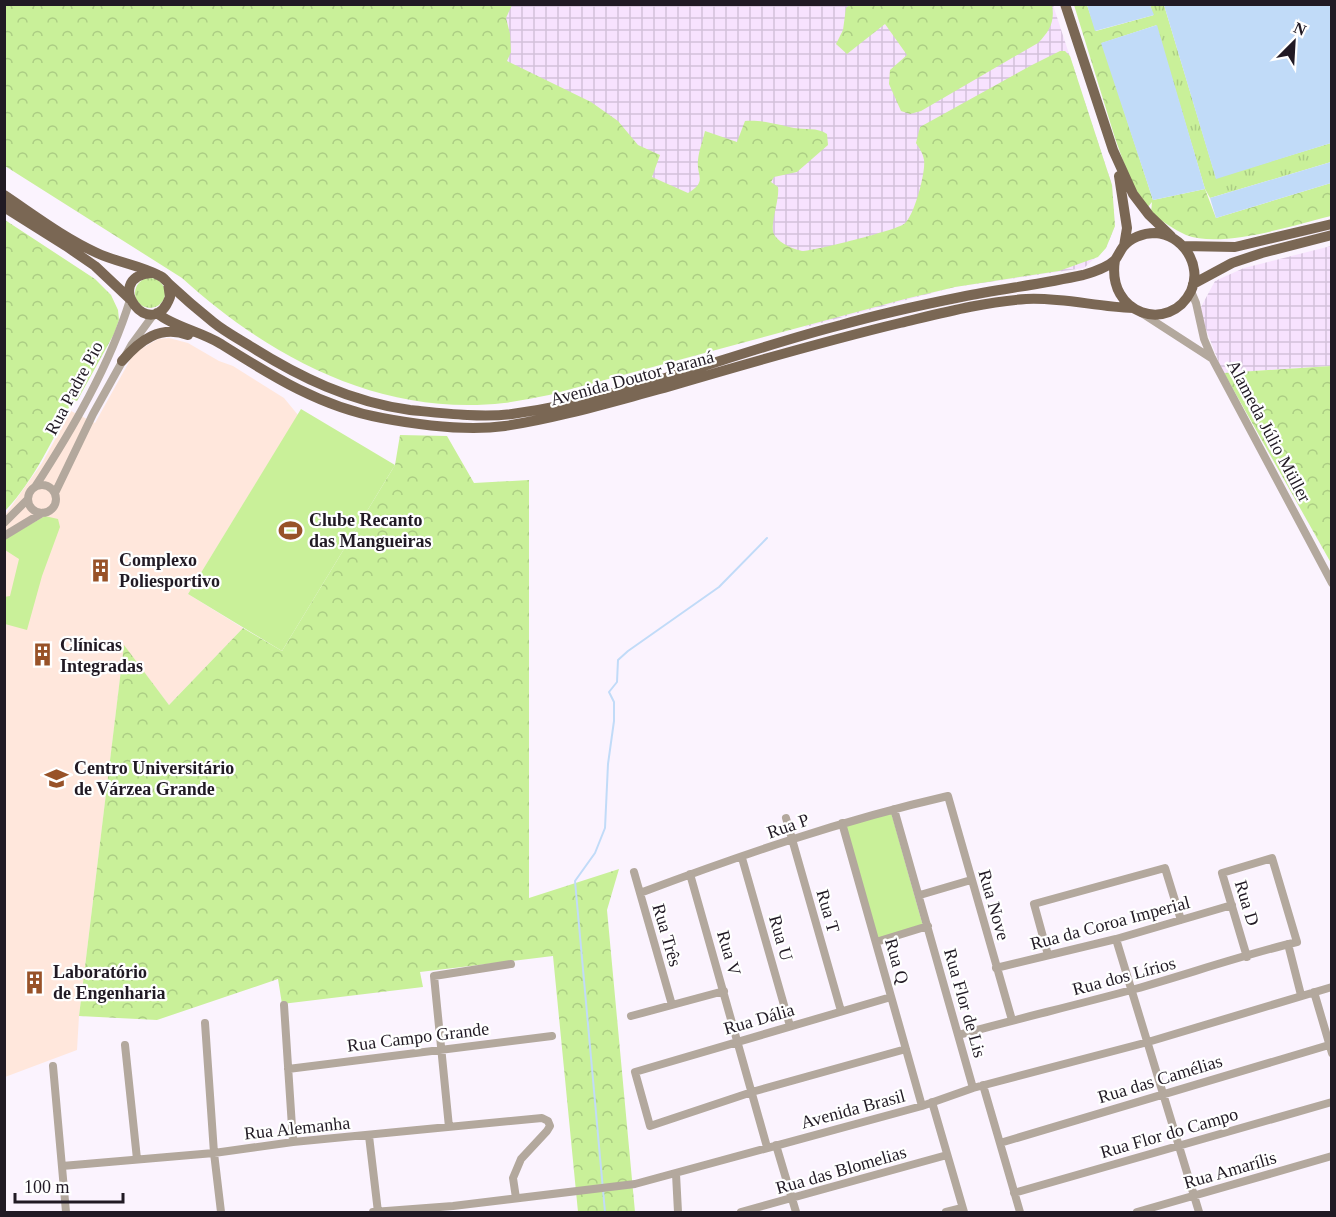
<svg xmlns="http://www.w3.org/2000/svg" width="1336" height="1217" viewBox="0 0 1336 1217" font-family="Georgia,serif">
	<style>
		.industrial { fill: url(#industrial-grid) }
		.education { fill: #ffe7dc }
		.grass { fill: url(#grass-tufts) }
		.forest { fill: url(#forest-crowns) }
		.park { fill: #c9f099 }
		.water { fill: #c1dbf8 }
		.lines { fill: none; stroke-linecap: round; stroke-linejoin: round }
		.stream { stroke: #c1dbf8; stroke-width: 2 }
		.minor { stroke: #b3a89d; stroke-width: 8 }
		.major { stroke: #7a6754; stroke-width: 10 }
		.labels { text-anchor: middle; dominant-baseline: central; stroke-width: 4.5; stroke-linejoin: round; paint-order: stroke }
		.street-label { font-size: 18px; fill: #211a24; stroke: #fff }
		.poi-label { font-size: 18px; font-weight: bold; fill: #211a24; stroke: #fff; text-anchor: start }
	</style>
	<defs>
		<pattern id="industrial-grid" width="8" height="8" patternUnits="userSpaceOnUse" patternTransform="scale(1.5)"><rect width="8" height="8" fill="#f7e2fe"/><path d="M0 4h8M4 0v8" fill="none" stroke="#d3c1da"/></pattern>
		<pattern id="grass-tufts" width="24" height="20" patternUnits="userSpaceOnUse" patternTransform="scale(1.5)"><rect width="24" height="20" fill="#c9f099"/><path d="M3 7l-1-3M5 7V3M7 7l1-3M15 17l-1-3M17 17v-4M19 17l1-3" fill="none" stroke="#accd84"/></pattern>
		<pattern id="forest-crowns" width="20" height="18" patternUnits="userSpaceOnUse" patternTransform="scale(1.5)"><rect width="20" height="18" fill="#c9f099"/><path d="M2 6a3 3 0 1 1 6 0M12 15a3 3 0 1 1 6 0" fill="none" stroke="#accd84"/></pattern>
	</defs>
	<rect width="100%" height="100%" fill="#fbf3fe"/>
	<path class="industrial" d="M373,5H1053L1112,185L1115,226L1106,248L1084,268L954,287L806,327Z
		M1331,246V366L1223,373L1202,319L1201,307L1215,281L1244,268Z"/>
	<path class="education" d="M169,338L188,343L219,361L233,366L284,398L298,415L188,594L243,628L169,705L124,646L79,1016L77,1050L5,1077V515L42,463L71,411L95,423L134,353L158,339Z"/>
	<path class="grass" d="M1150,5H1164L1216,178L1331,143V162L1210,198L1205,189Z
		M135 293a15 15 0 1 1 30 0a15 15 0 1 1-30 0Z"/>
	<path class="forest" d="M5,4L512,5L506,18L510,34L511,52L507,61L591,102L618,121L638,145L660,155L652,177L688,193C708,181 696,176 698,160C699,150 703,140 705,131L737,142L745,121C764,120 775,124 794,128C805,130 817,127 827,134L828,145L797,172L774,177L771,182L778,187C780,201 768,227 775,236C781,244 793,249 802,251C810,252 897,230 904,224C914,217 926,172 924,160C923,153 919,148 916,143L920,127L1032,65L1060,51H1065L1070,56L1112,185L1115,226L1106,248L1098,257L1059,271L955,287L905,299L549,395C534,398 519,401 504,403C382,417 270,358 182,278L5,166Z
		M1052,5C1055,21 1050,31 1038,43L921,111L910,114L901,111L889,84L890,70L907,55L885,24L847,54L836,44L843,30L846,8L849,5Z
		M1074,5H1087L1096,31L1154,15L1157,25L1102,43L1153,200L1205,189L1216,218L1331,183V216C1294,225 1222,249 1186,235C1173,229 1162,221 1151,213L1152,202L1148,207L1131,183L1115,138Z
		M5,220L95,279L111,295L118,310L119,320L114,334L77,401L73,400C54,437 34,481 5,511Z
		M1331,366V563L1224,373Z
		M400,435L447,436L474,483L529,480V898L619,869L607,910L635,1212H578L553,956L420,972L423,987L282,1004L278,979L157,1020L79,1016L124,645L169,705L243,628L282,651L395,465Z"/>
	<path class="park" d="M301,409L395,465L282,651L188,594Z
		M45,516L58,519L60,527L42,576L27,630L5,624L4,597L10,596L19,559L5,550V539Z
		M891,812L923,926L878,939L845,824Z"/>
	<path class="water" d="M1087,5H1150L1154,15L1095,31Z
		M1164,5H1331V143L1216,179Z
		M1157,25L1205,189L1153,200L1101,43Z
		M1331,162V183L1216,218L1210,198Z"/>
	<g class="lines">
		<path class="stream" d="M605,1212L575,881L595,853L605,828L608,764L614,721V702L609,692L617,682L618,660L628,651L719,587L767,538"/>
		<path class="minor" d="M1191,291L1196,303L1204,339L1212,358L1332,583
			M1143,314L1211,358
			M28 499a14 14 0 1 1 28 0a14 14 0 1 1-28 0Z
			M35,487C72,430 110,365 130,300
			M55,493L93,414L132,344L154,314
			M4,523L28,499
			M4,536L42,513
			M894,809L973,1088
			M786,818L841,1011
			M842,823L922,1106
			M742,858L790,1026
			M634,872L672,1005
			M690,874L767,1147
			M640,893C741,855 843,820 948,796L1012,1020
			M920,895L971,880
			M1116,939L1199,1212
			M876,942L928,926
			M1288,944L1301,995
			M1048,955L1034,904L1165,868L1181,920
			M996,968L1116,939L1232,905
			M1314,992L1332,1053
			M891,997L635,1072L650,1126L752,1092L906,1049
			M284,1005L293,1142
			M631,1016L724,991
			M205,1023L214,1153L221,1212
			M958,1035C1017,1019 1076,1005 1135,989C1188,974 1243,955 1297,942L1272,858L1222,873L1247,957
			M125,1045L137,1159
			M53,1066L66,1212
			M288,1069L552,1036
			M983,1085L1020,1212
			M932,1102L964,1212
			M449,1127L434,976L511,964
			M369,1136L378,1212
			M1000,1143L1329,1045
			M776,1145L796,1212
			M62,1166L214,1153L293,1142L542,1118L548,1121L550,1126L547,1131L521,1159L513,1178L516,1198
			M676,1174L678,1212
			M1014,1193L1332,1102
			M373,1212L453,1206L635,1184L922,1106L973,1088L1148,1042L1332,987
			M741,1212L947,1155
			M946,1212L962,1208
			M1137,1212L1332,1156"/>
		<path class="major" d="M1065,4L1113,150L1133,194L1149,215L1171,236
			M1119,176L1127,228L1124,246
			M4,195C34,215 64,238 97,253C116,262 139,265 158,275C164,277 165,280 169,284C183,297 198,310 213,322C224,331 237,338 250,346C299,377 351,402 410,410C441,413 481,418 512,414C624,399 731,353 841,325C880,314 921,305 961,297C1001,289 1042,284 1083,275C1093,272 1107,268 1115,260C1118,256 1120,251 1123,247C1130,238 1143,233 1155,233C1182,234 1203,265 1191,291C1170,334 1106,315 1115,260
			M4,207L66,246L95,266L130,299
			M1183,246L1235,247L1332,224
			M151,273C100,278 152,346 170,297L168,283
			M1193,284L1232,263L1262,253L1332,235
			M157,313C172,326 202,332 221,344C272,376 321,407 382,418C419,425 468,431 505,426C558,418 611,402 664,388C742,365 821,342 900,323C942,313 983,302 1026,299C1062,297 1097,307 1133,308
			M122,361C140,340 160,325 188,335"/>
	</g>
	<defs>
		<symbol id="stadium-bare" viewBox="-9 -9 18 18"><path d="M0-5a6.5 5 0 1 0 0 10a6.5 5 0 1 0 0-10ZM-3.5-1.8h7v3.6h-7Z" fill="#985228" stroke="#fff" stroke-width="2.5" paint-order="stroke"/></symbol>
		<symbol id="building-bare" viewBox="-9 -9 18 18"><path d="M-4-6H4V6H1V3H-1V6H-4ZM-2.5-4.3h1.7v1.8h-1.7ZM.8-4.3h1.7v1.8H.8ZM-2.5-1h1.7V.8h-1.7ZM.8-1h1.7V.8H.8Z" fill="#985228" stroke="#fff" stroke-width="2.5" paint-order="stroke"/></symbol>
		<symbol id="university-bare" viewBox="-9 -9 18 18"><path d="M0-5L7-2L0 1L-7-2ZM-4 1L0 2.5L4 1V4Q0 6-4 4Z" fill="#985228" stroke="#fff" stroke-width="2.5" paint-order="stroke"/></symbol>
	</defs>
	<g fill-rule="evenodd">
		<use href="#stadium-bare" x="274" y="514" width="33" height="33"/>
		<use href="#building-bare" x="84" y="554" width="33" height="33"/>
		<use href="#building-bare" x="26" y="638" width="33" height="33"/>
		<use href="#university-bare" x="40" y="762" width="33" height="33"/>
		<use href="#building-bare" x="18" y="966" width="33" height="33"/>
	</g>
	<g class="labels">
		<g class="street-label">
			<text transform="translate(632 378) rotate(-15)">Avenida Doutor Paraná</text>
			<text transform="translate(74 388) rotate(-62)">Rua Padre Pio</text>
			<text transform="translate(1269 431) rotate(62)">Alameda Júlio Müller</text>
			<text transform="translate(788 826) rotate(-19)">Rua P</text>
			<text transform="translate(1247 903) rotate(73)">Rua D</text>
			<text transform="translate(994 905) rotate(74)">Rua Nove</text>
			<text transform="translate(828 911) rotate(74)">Rua T</text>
			<text transform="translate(1110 923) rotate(-15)">Rua da Coroa Imperial</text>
			<text transform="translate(667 935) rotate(74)">Rua Três</text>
			<text transform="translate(781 938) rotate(74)">Rua U</text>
			<text transform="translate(729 953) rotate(74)">Rua V</text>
			<text transform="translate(897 961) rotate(74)">Rua Q</text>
			<text transform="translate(1124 976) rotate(-15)">Rua dos Lírios</text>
			<text transform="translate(965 1003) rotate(74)">Rua Flor de Lis</text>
			<text transform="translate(759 1019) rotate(-16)">Rua Dália</text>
			<text transform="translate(418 1037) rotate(-7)">Rua Campo Grande</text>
			<text transform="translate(1160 1079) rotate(-17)">Rua das Camélias</text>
			<text transform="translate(853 1109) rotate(-15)">Avenida Brasil</text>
			<text transform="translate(297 1128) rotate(-6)">Rua Alemanha</text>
			<text transform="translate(1169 1133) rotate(-16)">Rua Flor do Campo</text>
			<text transform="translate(841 1170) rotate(-16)">Rua das Blomelias</text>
			<text transform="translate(1230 1170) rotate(-16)">Rua Amarílis</text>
		</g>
		<g class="poi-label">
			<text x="309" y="520">Clube Recanto<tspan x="309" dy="21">das Mangueiras</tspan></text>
			<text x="119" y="560">Complexo<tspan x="119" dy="21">Poliesportivo</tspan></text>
			<text x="60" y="645">Clínicas<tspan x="60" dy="21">Integradas</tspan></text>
			<text x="74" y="768">Centro Universitário<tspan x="74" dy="21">de Várzea Grande</tspan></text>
			<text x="53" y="972">Laboratório<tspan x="53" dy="21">de Engenharia</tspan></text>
		</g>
	</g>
	<rect width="1336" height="1217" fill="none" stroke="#211a24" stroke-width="12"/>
	<g transform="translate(1294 42) rotate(24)" stroke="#ffffff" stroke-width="4.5" paint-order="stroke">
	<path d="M0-4.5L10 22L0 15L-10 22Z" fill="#211a24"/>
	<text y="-9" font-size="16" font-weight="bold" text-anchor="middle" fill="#211a24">N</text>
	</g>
	<path d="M15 1193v9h108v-9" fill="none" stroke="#211a24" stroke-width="3"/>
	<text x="24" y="1193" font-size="18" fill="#211a24" stroke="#ffffff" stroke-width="4.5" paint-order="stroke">100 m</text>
</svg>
